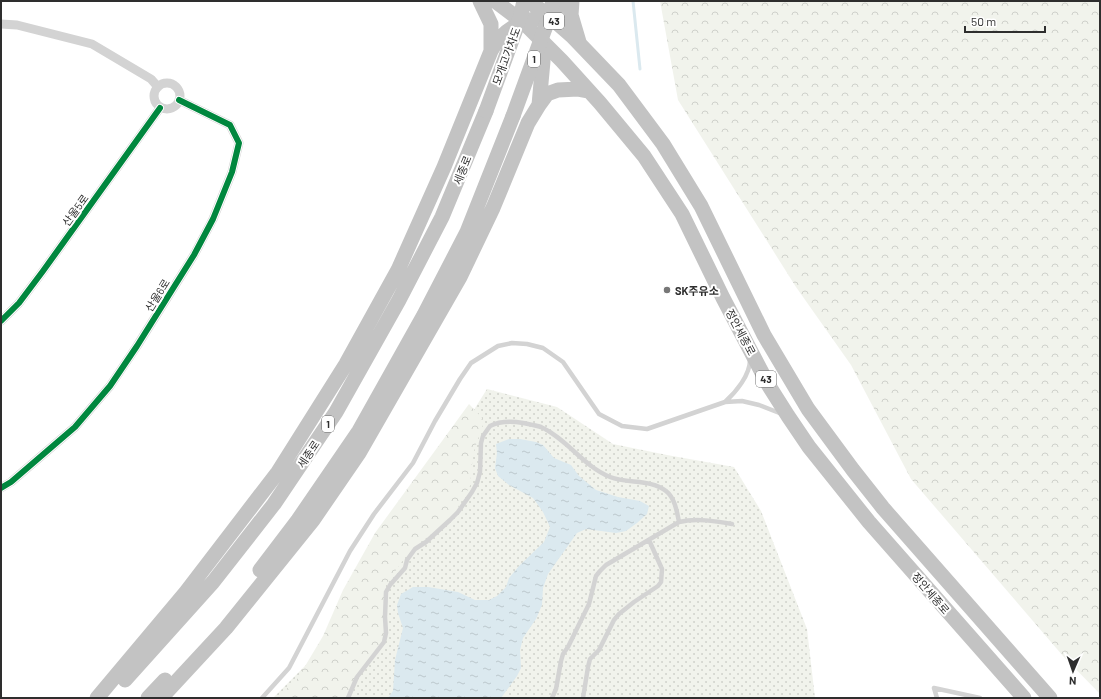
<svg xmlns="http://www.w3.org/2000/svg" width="1101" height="699" viewBox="0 0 1101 699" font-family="Barlow,'Noto Sans KR',sans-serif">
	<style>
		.grass { fill: url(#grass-dots) }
		.forest { fill: url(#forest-crowns) }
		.water { fill: url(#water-ripples) }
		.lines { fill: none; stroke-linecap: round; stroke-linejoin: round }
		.stream { stroke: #dbe9ef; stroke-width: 3 }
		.service { stroke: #d3d3d3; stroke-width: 4.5 }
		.minor { stroke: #d3d3d3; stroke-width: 9 }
		.trunk { stroke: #c3c3c3; stroke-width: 15 }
		.trunk-bridge { stroke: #c3c3c3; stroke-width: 15 }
		.cycleway-casing { stroke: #fff; stroke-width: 8 }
		.cycleway { stroke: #00873e; stroke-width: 6 }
		.poi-dot { fill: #777; stroke: #fff; stroke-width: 1.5 }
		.labels { text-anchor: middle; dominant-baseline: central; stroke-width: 4; stroke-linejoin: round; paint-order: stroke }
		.shield { fill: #fff; stroke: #6d6d6d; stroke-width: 1 }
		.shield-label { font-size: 10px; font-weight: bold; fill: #2e2e2e }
		.street-label { font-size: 11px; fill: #2e2e2e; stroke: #fff }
		.poi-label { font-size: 11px; font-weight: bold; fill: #2e2e2e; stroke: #fff; text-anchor: start }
	</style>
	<defs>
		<pattern id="grass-dots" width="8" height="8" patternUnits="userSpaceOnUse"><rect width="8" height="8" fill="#f1f3ec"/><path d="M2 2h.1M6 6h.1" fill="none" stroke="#cfd1cb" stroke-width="1.8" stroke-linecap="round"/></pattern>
		<pattern id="forest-crowns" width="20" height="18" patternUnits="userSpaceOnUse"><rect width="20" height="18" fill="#f1f3ec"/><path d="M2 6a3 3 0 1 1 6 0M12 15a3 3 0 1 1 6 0" fill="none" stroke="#cfd1cb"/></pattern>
		<pattern id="water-ripples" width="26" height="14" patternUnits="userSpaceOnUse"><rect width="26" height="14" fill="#dbe9ef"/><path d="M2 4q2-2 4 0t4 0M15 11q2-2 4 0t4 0" fill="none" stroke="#bcc8cd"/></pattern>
	</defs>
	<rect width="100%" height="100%" fill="#fff"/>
	<path class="grass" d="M487,389L557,407L613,444L667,455L734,467L761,511L807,629L815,698H273L328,643Z"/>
	<path class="forest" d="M660,1H1100V694L1063,656L911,479L851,365L796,287L678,100Z
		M469,404L485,421L482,427L473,454L470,486L454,514L428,537L412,547L386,585V622L382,644L362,668L346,698H277L298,678L323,636L343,590L375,533Z"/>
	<path class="water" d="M509,439H520L536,442L543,445L554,458L571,465L579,476L596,490L618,497L640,501L649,506L647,514L637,523L626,531L616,533L586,529L577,533L548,574L543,588L542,605L536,619L523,638L520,650L521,668L517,676L501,698H388L393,691L395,660L403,628L398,613L397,605L401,594L413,587H428L458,592L475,600H489L497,596L506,587L509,578L519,566L544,542L550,527L543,512L533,498L509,485L498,476L495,468L497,453L496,444Z"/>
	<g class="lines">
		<path class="stream" d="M633,1L640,69"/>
		<path class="service" d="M725,402C736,392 750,375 750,360
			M262,698L289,668L350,551L374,514L413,463L435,421L460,379L471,363L498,346L512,343L527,344L543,348L563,362L599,414L622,426L647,429L725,402L742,401L759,405L782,414
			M348,698L357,677L384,642L386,633L385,617L386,592L390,585L405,568L407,560L415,549L426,542L450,520L458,512L472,492L477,483L480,472L481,443L483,436L490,426C500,421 511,421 523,423C528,424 535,425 541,427C567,439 583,466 610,477C628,484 651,479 666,491C675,498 677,512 679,522
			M552,698L556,689L561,661L563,654L568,647L589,604L596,576L600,571L606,565L679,522C696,518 715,521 732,524
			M583,698L588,667L590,659L599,650L614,620L619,614L634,602L658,586L661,582L662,569L649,540
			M937,698L934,688L980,698"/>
		<path class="minor" d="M1,24L17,25L92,44L151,79L158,87
			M154 96a13 13 0 1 1 26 0a13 13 0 1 1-26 0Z
			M1,321L19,303L43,271L160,108
			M1,488L11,482L75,427L110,386L137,346L194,255L213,219L232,172L239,143L230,125L179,100"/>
		<path class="trunk" d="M495,1L523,22L562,61L600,103L644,156L682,214L723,298L769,386L788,416L809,447L869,522L1024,698
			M528,1L548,15L572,36L619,85L663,144L701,206L764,335L808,409L853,470L883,508L1050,698
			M572,1L571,15L579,42
			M491,51C498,38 509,28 523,22C531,19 540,19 548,16C554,13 559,7 564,1
			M539,105L543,61L539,38
			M260,570L298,520L359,431L424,315L467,232L513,116
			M125,680L213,582L274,504L336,412L399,300L442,217L486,111
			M97,698L186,592L278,472L346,364L398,270L444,167L491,51V24L480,1
			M148,698L165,680
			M161,698L226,628L313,520L359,453L460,277L493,208L528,123L539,105L547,94L558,90L578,89L589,91"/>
		<path class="trunk-bridge" d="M486,111L520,18L524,1
			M513,116L547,23L553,1"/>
		<defs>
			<path id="cycleway" d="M1,321L19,303L43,271L160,108
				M1,488L11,482L75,427L110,386L137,346L194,255L213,219L232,172L239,143L230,125L179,100"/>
		</defs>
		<use href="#cycleway" class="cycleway-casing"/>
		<use href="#cycleway" class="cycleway"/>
	</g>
	<circle class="poi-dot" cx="667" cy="290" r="4"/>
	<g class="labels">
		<g class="shield">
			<rect x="544" y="13" width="20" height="16" rx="3"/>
			<rect x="528" y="51" width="12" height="16" rx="3"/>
			<rect x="756" y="371" width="20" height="16" rx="3"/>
			<rect x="322" y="416" width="12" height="16" rx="3"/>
		</g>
		<g class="shield-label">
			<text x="554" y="21">43</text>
			<text x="534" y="59">1</text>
			<text x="766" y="379">43</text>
			<text x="328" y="424">1</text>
		</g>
		<g class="street-label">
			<text transform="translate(506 56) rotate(-70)">모개고가차도</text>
			<text transform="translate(462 170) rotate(-68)">세종로</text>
			<text transform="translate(75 210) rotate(-54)">산울5로</text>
			<text transform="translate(157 295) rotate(-58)">산울6로</text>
			<text transform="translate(741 332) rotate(62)">정안세종로</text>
			<text transform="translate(308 454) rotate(-56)">세종로</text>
			<text transform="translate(931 593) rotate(49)">정안세종로</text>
		</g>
		<g class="poi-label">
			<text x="675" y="290">SK주유소</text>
		</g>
	</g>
	<rect width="1101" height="699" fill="none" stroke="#2e2e2e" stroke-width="4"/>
	<g transform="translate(1073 671) rotate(182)" stroke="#ffffff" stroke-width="3" paint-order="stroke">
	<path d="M0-3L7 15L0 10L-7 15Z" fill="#2e2e2e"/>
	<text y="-6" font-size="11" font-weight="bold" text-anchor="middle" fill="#2e2e2e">N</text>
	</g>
	<path d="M965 26v6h80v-6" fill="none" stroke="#2e2e2e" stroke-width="2"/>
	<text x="971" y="26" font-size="12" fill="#2e2e2e" stroke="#ffffff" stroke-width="3" paint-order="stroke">50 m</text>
</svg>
